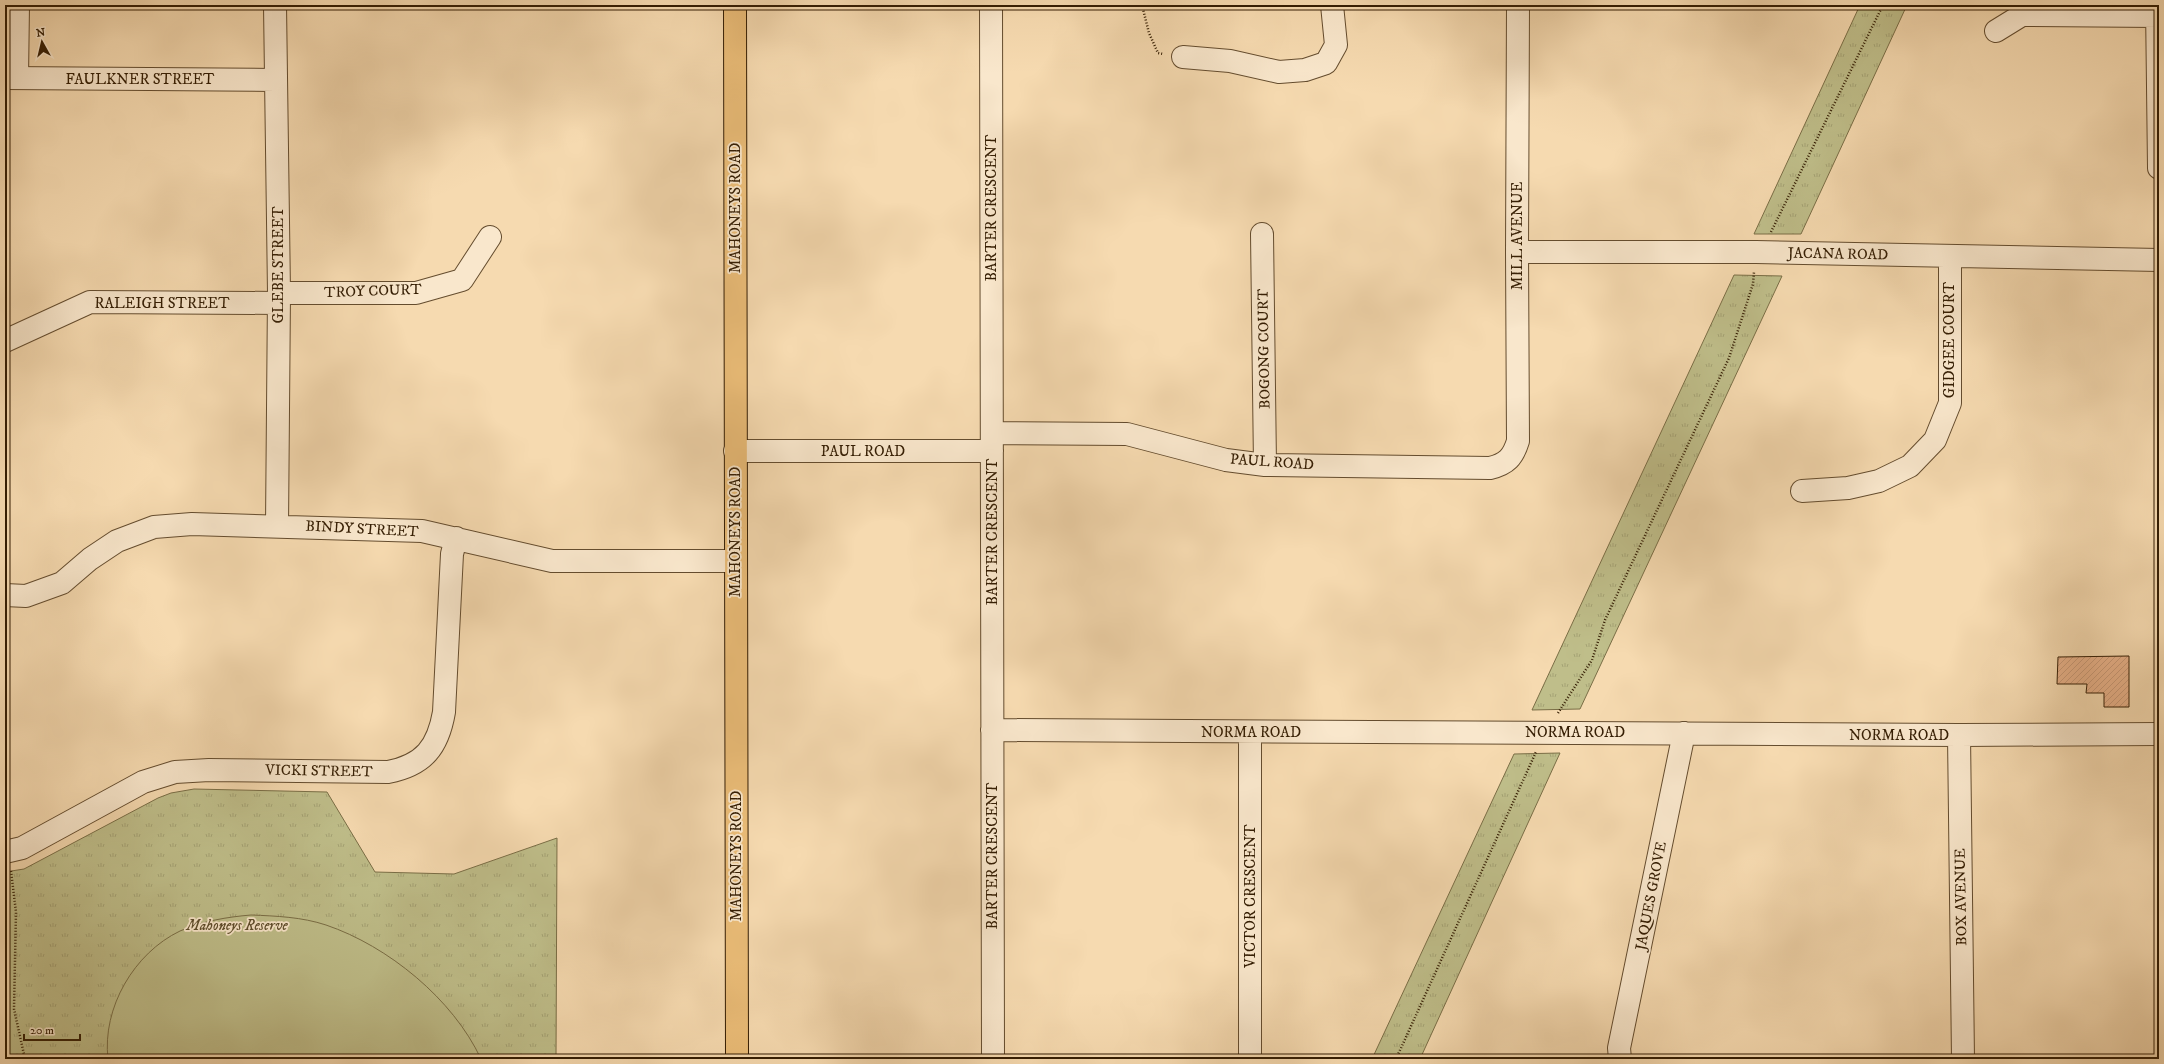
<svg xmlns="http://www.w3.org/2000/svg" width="2164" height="1064" viewBox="0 0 2164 1064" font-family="'IM FELL DW Pica',serif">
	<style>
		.grass { fill: url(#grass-tufts); stroke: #7a6e46 }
		.pitch { fill: #bfbe8a; stroke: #7a6e46 }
		.building { fill: url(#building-hatch); stroke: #341d03 }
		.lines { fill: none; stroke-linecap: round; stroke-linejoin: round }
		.minor-casing { stroke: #644c2e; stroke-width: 24 }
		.major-casing { stroke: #341d03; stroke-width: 24 }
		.path { stroke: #341d03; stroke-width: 2.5; stroke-dasharray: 1 2; stroke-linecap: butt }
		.minor { stroke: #f9e7cc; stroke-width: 22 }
		.major { stroke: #ebbd78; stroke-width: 22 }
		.labels { text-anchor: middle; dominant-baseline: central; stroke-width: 3.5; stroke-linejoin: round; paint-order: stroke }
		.street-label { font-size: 15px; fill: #341d03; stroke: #f9e7cc }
		.park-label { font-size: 15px; font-style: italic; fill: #5e4d2c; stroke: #f9e7cc }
	</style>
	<defs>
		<pattern id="grass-tufts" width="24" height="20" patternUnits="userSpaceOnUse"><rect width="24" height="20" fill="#bfbe8a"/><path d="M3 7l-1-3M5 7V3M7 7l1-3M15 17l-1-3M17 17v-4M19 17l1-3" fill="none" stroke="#a5a375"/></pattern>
		<pattern id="building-hatch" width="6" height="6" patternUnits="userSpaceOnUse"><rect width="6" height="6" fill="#e8b189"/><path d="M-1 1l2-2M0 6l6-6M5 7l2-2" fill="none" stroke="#c89875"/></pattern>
	</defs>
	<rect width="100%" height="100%" fill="#f6dab0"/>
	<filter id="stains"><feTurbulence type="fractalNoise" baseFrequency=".005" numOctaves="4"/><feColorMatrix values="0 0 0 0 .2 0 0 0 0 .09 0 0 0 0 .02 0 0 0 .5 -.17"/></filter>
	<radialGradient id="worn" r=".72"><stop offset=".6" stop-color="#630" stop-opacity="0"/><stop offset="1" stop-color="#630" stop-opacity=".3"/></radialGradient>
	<path class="grass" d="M1860,5H1907L1801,234H1754Z
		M1734,275L1782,276L1580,709L1532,710Z
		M1560,753L1420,1059H1372L1514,754Z
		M194,789L327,792L375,872L454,874L557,838L556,1059H7L5,872L24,869L158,798L171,793Z"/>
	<path class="pitch" d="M251,915C276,916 302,917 326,925C388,946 453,999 481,1059H108C102,1008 134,953 180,931C203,921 227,917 251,915Z"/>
	<path class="building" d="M2129,656V707H2104V693H2086L2087,684H2057L2058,657Z"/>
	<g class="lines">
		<defs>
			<path id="minor" d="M275,5L279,293L277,526
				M991,5L993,1059
				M2157,5L2159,168
				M1996,31L2022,15L2159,16
				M1183,57L1230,61L1279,72L1305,70L1326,63L1336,45L1332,5
				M5,78L275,80
				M17,78L18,5
				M1262,234L1265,465
				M1517,252H1756L2159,260
				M279,293H416L462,280L490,237
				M5,341L90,302L278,303
				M992,433L1127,434L1226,460L1265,465L1490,468C1507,464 1513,457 1518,441L1517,252L1518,5
				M735,451H992
				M1802,491L1848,488L1879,481L1910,466L1935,440L1950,403V257
				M5,595L26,596L62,583L90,559L117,541L154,527L192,524L422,531L552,561H735
				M992,730L1959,735L2159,734
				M1959,735L1963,1059
				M5,852L22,848L143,782L175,772L209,770L388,772C424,765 438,747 444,712L452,554L456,538
				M1250,1059V732
				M1620,1059L1619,1048L1684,733"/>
			<path id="major" d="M735,5L737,1059"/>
		</defs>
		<use href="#minor" class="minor-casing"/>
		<use href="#major" class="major-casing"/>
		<path class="path" d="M1142,5L1149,33L1158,53L1163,54
			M1771,232L1883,5
			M1558,713L1592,660L1605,620L1729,358L1753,284L1754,272
			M11,871L16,912L14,1009L25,1059
			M1396,1059L1536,752"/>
		<use href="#minor" class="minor"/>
		<use href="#major" class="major"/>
	</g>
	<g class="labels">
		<g class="street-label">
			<text x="140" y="79">FAULKNER STREET</text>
			<text transform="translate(735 208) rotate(-90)">MAHONEYS ROAD</text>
			<text transform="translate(991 208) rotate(-90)">BARTER CRESCENT</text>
			<text transform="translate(1517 236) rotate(-90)">MILL AVENUE</text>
			<text transform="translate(1838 254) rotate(1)">JACANA ROAD</text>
			<text transform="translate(278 265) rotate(-90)">GLEBE STREET</text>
			<text transform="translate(373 291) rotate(-2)">TROY COURT</text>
			<text x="162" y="303">RALEIGH STREET</text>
			<text transform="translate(1949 340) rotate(-90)">GIDGEE COURT</text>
			<text transform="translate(1264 349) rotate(-91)">BOGONG COURT</text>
			<text x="863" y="451">PAUL ROAD</text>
			<text transform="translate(1272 462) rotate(4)">PAUL ROAD</text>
			<text transform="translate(362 529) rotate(3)">BINDY STREET</text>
			<text transform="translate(735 532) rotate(-90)">MAHONEYS ROAD</text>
			<text transform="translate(992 532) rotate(-90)">BARTER CRESCENT</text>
			<text x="1251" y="732">NORMA ROAD</text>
			<text x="1575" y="732">NORMA ROAD</text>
			<text x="1899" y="735">NORMA ROAD</text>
			<text transform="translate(319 771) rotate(1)">VICKI STREET</text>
			<text transform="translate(736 856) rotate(-90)">MAHONEYS ROAD</text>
			<text transform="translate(992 856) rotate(-90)">BARTER CRESCENT</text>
			<text transform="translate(1250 896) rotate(-90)">VICTOR CRESCENT</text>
			<text transform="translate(1651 896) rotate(-79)">JAQUES GROVE</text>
			<text transform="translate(1961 897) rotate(-91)">BOX AVENUE</text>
		</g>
		<g class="park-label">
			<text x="237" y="925">Mahoneys Reserve</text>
		</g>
	</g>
	<rect width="2164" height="1064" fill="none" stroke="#f6dab0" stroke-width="20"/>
	<rect x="6" y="6" width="2152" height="1052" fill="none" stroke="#341d03" stroke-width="2"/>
	<rect x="10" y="10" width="2144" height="1044" fill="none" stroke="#341d03"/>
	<g transform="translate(42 42) rotate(352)" stroke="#f9e7cc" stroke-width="3" paint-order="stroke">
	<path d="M0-3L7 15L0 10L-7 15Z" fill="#341d03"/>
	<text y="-6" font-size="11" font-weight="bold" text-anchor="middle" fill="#341d03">N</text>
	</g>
	<path d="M24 1034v6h56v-6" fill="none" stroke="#341d03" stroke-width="2"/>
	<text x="30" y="1034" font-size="12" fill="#341d03" stroke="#f9e7cc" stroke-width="3" paint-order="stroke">20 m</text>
	<rect width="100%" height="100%" filter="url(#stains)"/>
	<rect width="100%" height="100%" fill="url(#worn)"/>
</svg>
